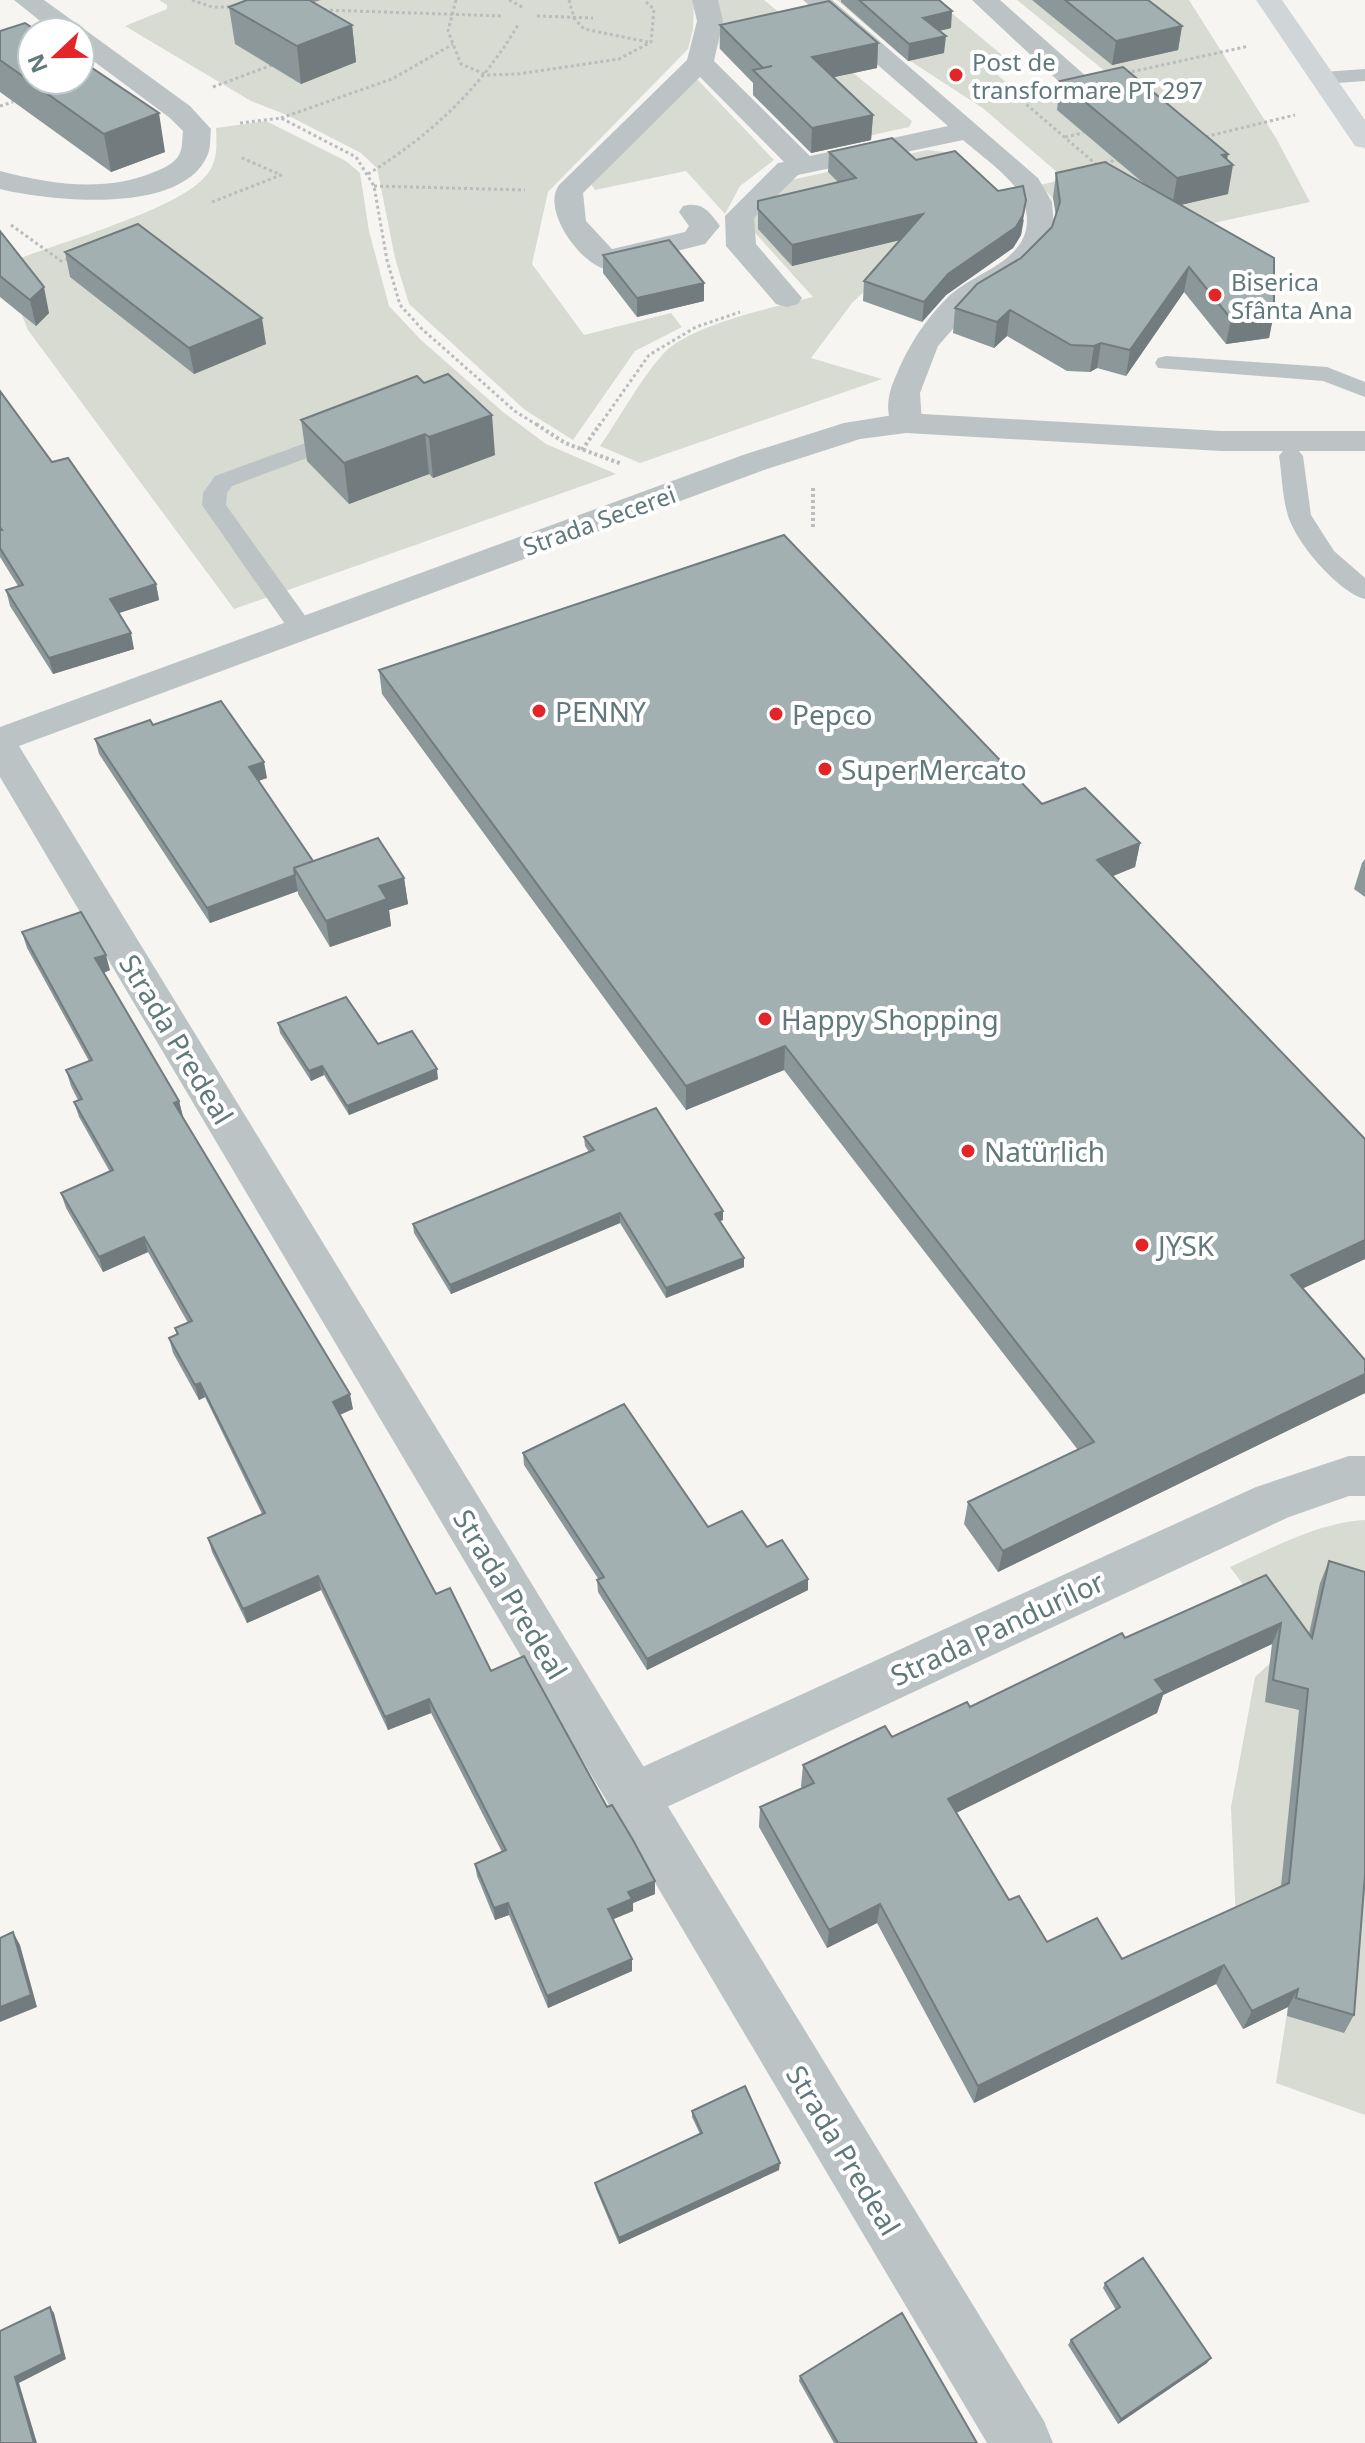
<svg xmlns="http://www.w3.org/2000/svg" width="1365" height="2443" viewBox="0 0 1365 2443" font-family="'Noto Sans',sans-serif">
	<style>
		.green { fill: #d7dbd1 }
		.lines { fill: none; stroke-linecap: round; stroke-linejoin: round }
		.path-far1 { stroke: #b9bdbe; stroke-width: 3; stroke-dasharray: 3 3; stroke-linecap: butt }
		.path { stroke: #b9bdbe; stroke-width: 4; stroke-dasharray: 3 3; stroke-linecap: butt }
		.service { fill: #bcc3c5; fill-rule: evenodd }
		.minor { fill: #bcc3c5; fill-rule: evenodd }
		.tertiary { fill: #bcc3c5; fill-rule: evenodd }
		.secondary { fill: #d0d6d8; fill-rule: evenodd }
		.wall { fill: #8c9799; fill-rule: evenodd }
		.shaded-wall { fill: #727b7d }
		.building { fill: #a3b0b2; stroke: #727b7d; stroke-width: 2; fill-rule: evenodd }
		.poi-dot { fill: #e32527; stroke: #fff; stroke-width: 3 }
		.labels { text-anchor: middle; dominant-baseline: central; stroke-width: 8; stroke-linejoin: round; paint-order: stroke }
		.far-poi-label { font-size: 24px; fill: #61787d; stroke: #fff; text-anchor: start }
		.far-street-label { font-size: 24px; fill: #61787d; stroke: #fff }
		.poi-label { font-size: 28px; fill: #61787d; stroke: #fff; text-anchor: start }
		.street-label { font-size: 28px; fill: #61787d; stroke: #fff }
	</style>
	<rect width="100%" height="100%" fill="#f6f5f2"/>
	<path class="green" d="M159,0H694L693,29L688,49L548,192L532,264L584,335L671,313L682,327L635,351L573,440L525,410L409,304L395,258L377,168L361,153L287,115L251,101L125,26L167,9V5Z
		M715,0H764L912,121L909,127L868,136L777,37L719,49Z
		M837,0H936L1008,60L987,66L1020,94L1106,72L1017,0H1189L1276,138L1310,202L1117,244L1058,204L1040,185L1065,179L984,109L898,53Z
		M695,77L774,160L740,186L725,214L686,171L595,190L589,181Z
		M266,121L346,161L360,173L369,231L389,306L421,340L503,412L546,444L616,474L234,609L28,330L0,262L18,259C63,242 173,210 203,179C218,164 217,148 216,128Z
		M927,150L953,153L887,270L852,303L811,358L882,379L640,463L600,446C621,416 639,381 663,354C689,325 775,307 813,297L747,224L791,180Z
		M1365,1520V2115L1276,2083L1288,2007L1236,1922L1231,1807L1255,1677L1289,1646L1230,1567C1273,1548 1316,1523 1365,1520Z"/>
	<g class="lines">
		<path class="path-far1" d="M192,0L212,7H234
			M456,0L448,31L461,64L487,75L518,74L619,59L651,42L654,9L644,0
			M509,0L524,8
			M569,0L574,18L584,29L648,42
			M324,10L503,16
			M537,16L593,18
			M1126,73L1249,46
			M213,87L275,64
			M1027,96L1019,98L1097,165
			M0,106L13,102
			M281,118L392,79L453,44
			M240,123L281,118L356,157L374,186L387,260L400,305L422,329L516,412L539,426
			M1065,137L1083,133
			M1200,138L1295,115
			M1099,164L1121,159
			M368,174C431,135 480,89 518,25
			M374,186L525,190
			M212,202L281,175L240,157
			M11,225L61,261L73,257
			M599,426L649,355L696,327L740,312"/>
		<path class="path" d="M536,424L565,443L622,464
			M582,450L600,424
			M813,488V527"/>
		<path class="service" d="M1365,69V81L1323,84L1313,78L1323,72Z
			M1166,356L1327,367L1365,382V397L1323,381L1158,368L1155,363L1158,358Z
			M344,429L352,431L356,436L352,441L232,486L227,493L226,505L316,631L312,637H294L202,505L203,493L215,476Z
			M1291,449L1299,451L1303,456L1311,515L1334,551L1365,578V599C1338,592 1293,540 1287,512C1282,494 1282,474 1279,456L1283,451Z"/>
		<path class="minor" d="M14,0H44L190,106L211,129C210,137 211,146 208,154C184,216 49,201 0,189V171C50,184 104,193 154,172C162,169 174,164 179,155C183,148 182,138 183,131L170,118L80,51V32H54Z
			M692,0H718L723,21L714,61L810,156L948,126L803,0H832L1038,178L1052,202L1054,227L1047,250L1017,281L972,307L938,346L920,393L922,423L917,430L906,433L895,430C884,415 888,393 895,378C908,346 924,321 948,297C975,270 1044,259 1023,200C1016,180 980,155 963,140L798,175L754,218L756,244L802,298L798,304L787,307L776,304L726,246L725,216L778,163L784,162L700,77L583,193L586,221L612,249L685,232L689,226L679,212L683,206C702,201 709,211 720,226L705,244L605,269C580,263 541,210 559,185L687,60L697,21Z
			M972,0H1000L1088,78L1091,84L1088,90H1068Z
			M1349,1456H1365V1496H1349L1289,1517L654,1813L635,1820L616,1813L609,1796L616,1779L1256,1487Z"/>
		<path class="tertiary" d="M906,413L1221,431H1365V451H1221L906,433L860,439L767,469L19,746L1044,2421L1053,2443H987L0,777V727L743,455L844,423Z"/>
		<path class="secondary" d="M1256,0H1282L1365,120V148L1355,146Z"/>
	</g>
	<path class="wall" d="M247,0H321L314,2L352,25L356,62L301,84L235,44L229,7Z
		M841,0H939L951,28L939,31L944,53L908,61L841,2Z
		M1032,0H1148L1182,26L1178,50L1112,65Z
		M720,25L878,43L877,68L834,77L873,115L871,140L811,153L753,95V83L720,49Z
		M0,31L165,152L111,172L0,92Z
		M1060,81L1227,160L1228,194L1180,205L1274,312L1269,338L1226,344L1184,292L1126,376L1097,368L1090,372L1067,371L1007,336L994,348L953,333L955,308L1021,258L1052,227L1056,216L1053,198L1056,173L1148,187L1057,110Z
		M829,152L916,160L1024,220L1021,235L1013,248L946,295L922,322L863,301L864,281L900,240L792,266L758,229V201L838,182L828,172Z
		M0,231L49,313L36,326L0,297Z
		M65,252L266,344L194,374L70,277Z
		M603,255L704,301L637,317L603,273Z
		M417,376L495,455L433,478L429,474L349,504L307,461L301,420Z
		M0,391L52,462L156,584L159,600L119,613L134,649L53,674L10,606L6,590L18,586L0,557Z
		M379,670L1042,804L1140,843L1135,867L1113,876L1365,1139V1259L1303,1288L1365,1360V1393L998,1572L964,1524L968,1502L1078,1450L784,1070L686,1110L382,694Z
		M153,725L267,778L258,781L313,861L404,878L408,904L389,910L391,926L330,947L298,894V891L210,923L99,754L95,739Z
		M1365,859V897L1354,889L1362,863Z
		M22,932L110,970L104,973L179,1101L183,1117L353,1409L340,1415L436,1594L491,1671L655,1894L633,1903V1911L613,1919L632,1959V1971L548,2008L509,1915L495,1920L477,1876L475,1864L502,1852L431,1713L388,1730L321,1590L247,1623L212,1552L208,1538L262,1514L205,1397L199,1400L173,1353L169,1338L177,1335L175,1328L188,1323L148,1252L103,1272L66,1208L61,1193L110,1172L79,1117L74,1102L78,1100L71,1086L66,1070L89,1061L27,948Z
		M278,1023L378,1044L438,1079L349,1115L324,1075L311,1081L280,1033Z
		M584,1137L723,1220L720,1221L744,1267L666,1298L620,1223L451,1294L414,1233L413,1224L589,1152L585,1146Z
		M523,1453L708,1527L767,1547L808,1579V1590L647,1670L598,1592L597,1580H599L524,1465Z
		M1329,1561L1354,2015L1344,2033L1287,2016L1288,2007L1243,2029L1216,1984L974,2103L877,1923L827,1948L759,1827L760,1807L802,1788L801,1786L803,1765L892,1737L970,1707L1266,1575L1309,1634L1320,1583ZM1272,1644L1265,1702L1299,1710L1281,1886L1122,1959L1047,1942L1009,1900L956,1813L1157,1713L1163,1695Z
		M692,2111L779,2170L619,2244L596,2189L595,2183L700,2134L692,2117Z
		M1105,2283L1207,2363L1118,2424L1068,2345L1071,2340L1116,2310L1103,2288Z
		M800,2376L977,2443H834L799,2381Z"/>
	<path class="shaded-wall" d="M952,11L951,28L922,35L923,18Z
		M352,25L356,62L301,84L297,46Z
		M1182,26L1178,50L1112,65L1116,41Z
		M946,36L944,53L908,61L909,44Z
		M878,43L877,68L811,82L812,57Z
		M159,113L165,152L111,172L104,134Z
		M873,115L871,140L811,153L812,128Z
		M1228,154L1226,167L1233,165L1228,194L1172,207L1177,178L1222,155Z
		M1026,200L1021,235L1013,248L946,295L922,322L924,302L948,274Z
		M923,214L921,235L792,266V245Z
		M1189,267L1184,292L1126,376L1130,350Z
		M704,283V301L637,317V298Z
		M44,287L49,313L36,326L30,300Z
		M1010,310L1007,336L994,348L997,322Z
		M1274,312L1269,338L1226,344L1231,319Z
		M262,318L266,344L194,374L189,348Z
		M1101,343L1097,368L1090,372L1094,346Z
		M492,415L495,455L433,478L429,437Z
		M425,434L429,474L349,504L344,463Z
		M156,584L159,600L113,615L110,599Z
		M131,633L134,649L53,674L49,658Z
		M264,762L267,778L252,783L249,767Z
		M1140,843L1135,867L1093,884L1097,860Z
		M295,875L298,891L210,923L207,908Z
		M404,878L408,904L389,910L391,926L330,947L326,921L379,886Z
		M106,955L110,970L100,974L95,958Z
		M785,1046L784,1070L686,1110V1086Z
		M322,1066L324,1075L311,1081L309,1071Z
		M437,1069L438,1079L349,1115L347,1106Z
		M179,1101L183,1117L174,1103Z
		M723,1211V1220L715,1223V1214Z
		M620,1213V1223L451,1294L450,1285Z
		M144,1237L148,1252L103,1272L99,1257Z
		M1365,1240V1259L1283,1298L1291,1275Z
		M744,1258V1267L666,1298V1288Z
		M1365,1374V1393L998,1572L1003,1551Z
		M200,1383L205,1397L199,1400L195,1385Z
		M350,1394L353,1409L336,1416L333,1402Z
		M318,1576L321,1590L247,1623L243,1609Z
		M808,1579V1590L647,1670V1659Z
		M1281,1623L1272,1644L1163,1695L1157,1713L944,1819L948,1799L1155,1680Z
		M429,1699L431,1713L388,1730L385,1717Z
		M655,1881V1894L633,1903V1911L609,1921L608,1909L628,1892Z
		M508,1903L509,1915L495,1920L494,1908Z
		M880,1904L877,1923L827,1948L829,1930Z
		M13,1932L20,1945L37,2007L0,2022V2007Z
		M632,1959V1971L548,2008L547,1996Z
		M1224,1965L1216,1984L974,2103L978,2086Z
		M1298,1989L1288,2007L1243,2029L1252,2011Z
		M780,2163L779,2170L619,2244V2238Z
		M50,2307L54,2313L66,2359L19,2383L37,2443H34L15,2377Z
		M1211,2358L1207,2363L1118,2424L1121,2419Z"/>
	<path class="building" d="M247,0H309L352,25L297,46L229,7Z
		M859,0H939L952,11L923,18L946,36L909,44Z
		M1065,0H1148L1182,26L1116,41Z
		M829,1L878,43L812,57L873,115L812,128L753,70L772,66L763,68L720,25Z
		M25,23L39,32H32V80H80V60L159,113L104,134L0,60V31Z
		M1123,67L1228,154L1222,155L1233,165L1177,178L1060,81Z
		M892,138L916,160L955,151L998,191L1023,186L1026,200L1023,215L1016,227L948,274L924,302L864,281L923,214L792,245L758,209V201L856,178L829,152Z
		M1105,162L1274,258V312L1231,319L1189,267L1130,350L1101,343L1094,346L1071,345L1010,310L997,322L955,308L977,284L1021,258L1052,227L1060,202L1056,173Z
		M138,224L262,318L189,348L65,252Z
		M0,231L44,287L30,300L0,276Z
		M669,240L704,283L637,298L603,255Z
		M448,374L492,415L429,437L425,434L344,463L301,420L417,376L424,383Z
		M0,391L52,462L68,458L156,584L110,599L131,633L49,658L6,590L23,585L0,548V530H2L0,527Z
		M784,535L1042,804L1085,788L1140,843L1097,860L1365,1139V1240L1291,1275L1365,1360V1374L1003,1551L968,1502L1094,1442L785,1046L686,1086L379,670Z
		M221,701L264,762L249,767L313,861L294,868L295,875L207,908L95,739L150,720L153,725Z
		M378,838L404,878L379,886L387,899L326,921L294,868Z
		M81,912L106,955L95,958L179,1101L174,1103L350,1394L333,1402L436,1594L450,1588L491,1671L524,1656L607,1807L612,1805L633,1840L655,1881L628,1892L632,1899L608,1909L632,1959L547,1996L508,1903L494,1908L475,1864L506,1850L429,1699L385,1717L318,1576L243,1609L208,1538L265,1513L200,1383L195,1385L169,1338L178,1334L175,1328L192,1321L144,1237L99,1257L61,1193L113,1170L74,1102L82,1099L66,1070L92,1060L22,932Z
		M346,997L378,1044L412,1031L437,1069L347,1106L322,1066L309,1071L278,1023Z
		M656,1108L723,1211L715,1214L744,1258L666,1288L620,1213L450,1285L413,1224L594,1150L584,1137Z
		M624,1404L708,1527L742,1511L767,1547L782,1540L808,1579L647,1659L597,1580L604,1577L523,1453Z
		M1329,1561L1365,1572V1875L1354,2015L1296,1998L1298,1989L1252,2011L1224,1965L978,2086L880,1904L829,1930L760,1807L814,1783L803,1765L885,1726L892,1737L967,1702L970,1707L1122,1633L1125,1638L1266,1575L1312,1638ZM1281,1623L1273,1680L1308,1689L1289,1883L1122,1959L1097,1918L1047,1942L1019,1896L1009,1900L948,1799L1164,1692L1155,1680Z
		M13,1932L31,1995L0,2007V1938Z
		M745,2086L780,2163L619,2238L595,2183L702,2133L692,2111Z
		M1143,2258L1211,2358L1121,2419L1071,2340L1120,2307L1105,2283Z
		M50,2307L62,2354L15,2377L34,2443H0V2331Z
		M902,2313L977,2443H838L800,2376Z"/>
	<g class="poi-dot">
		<circle cx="956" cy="75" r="8"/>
		<circle cx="1215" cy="295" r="8"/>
		<circle cx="539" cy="711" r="8"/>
		<circle cx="776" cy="714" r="8"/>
		<circle cx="825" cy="769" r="8"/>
		<circle cx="765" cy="1019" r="8"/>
		<circle cx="968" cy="1151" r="8"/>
		<circle cx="1142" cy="1245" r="8"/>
	</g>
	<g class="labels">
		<g class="far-poi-label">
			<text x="972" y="61">Post de<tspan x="972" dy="28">transformare PT 297</tspan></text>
			<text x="1231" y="281">Biserica<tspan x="1231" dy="28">Sfânta Ana</tspan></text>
		</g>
		<g class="far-street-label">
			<text transform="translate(599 520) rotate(-20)">Strada Secerei</text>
		</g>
		<g class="poi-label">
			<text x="555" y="711">PENNY</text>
			<text x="792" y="714">Pepco</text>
			<text x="841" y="769">SuperMercato</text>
			<text x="781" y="1019">Happy Shopping</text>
			<text x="984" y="1151">Natürlich</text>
			<text x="1158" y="1245">JYSK</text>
		</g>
		<g class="street-label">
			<text transform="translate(177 1039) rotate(59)">Strada Predeal</text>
			<text transform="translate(511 1594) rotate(59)">Strada Predeal</text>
			<text transform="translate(997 1628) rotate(-25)">Strada Pandurilor</text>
			<text transform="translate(844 2150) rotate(59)">Strada Predeal</text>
		</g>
	</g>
	<g transform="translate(56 56) rotate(248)"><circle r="38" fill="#ffffff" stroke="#c0c9cb" stroke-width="2"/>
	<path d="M0-6L14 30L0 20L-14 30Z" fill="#e32527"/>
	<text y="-12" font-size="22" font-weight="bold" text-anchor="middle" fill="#61787d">N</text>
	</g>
</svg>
